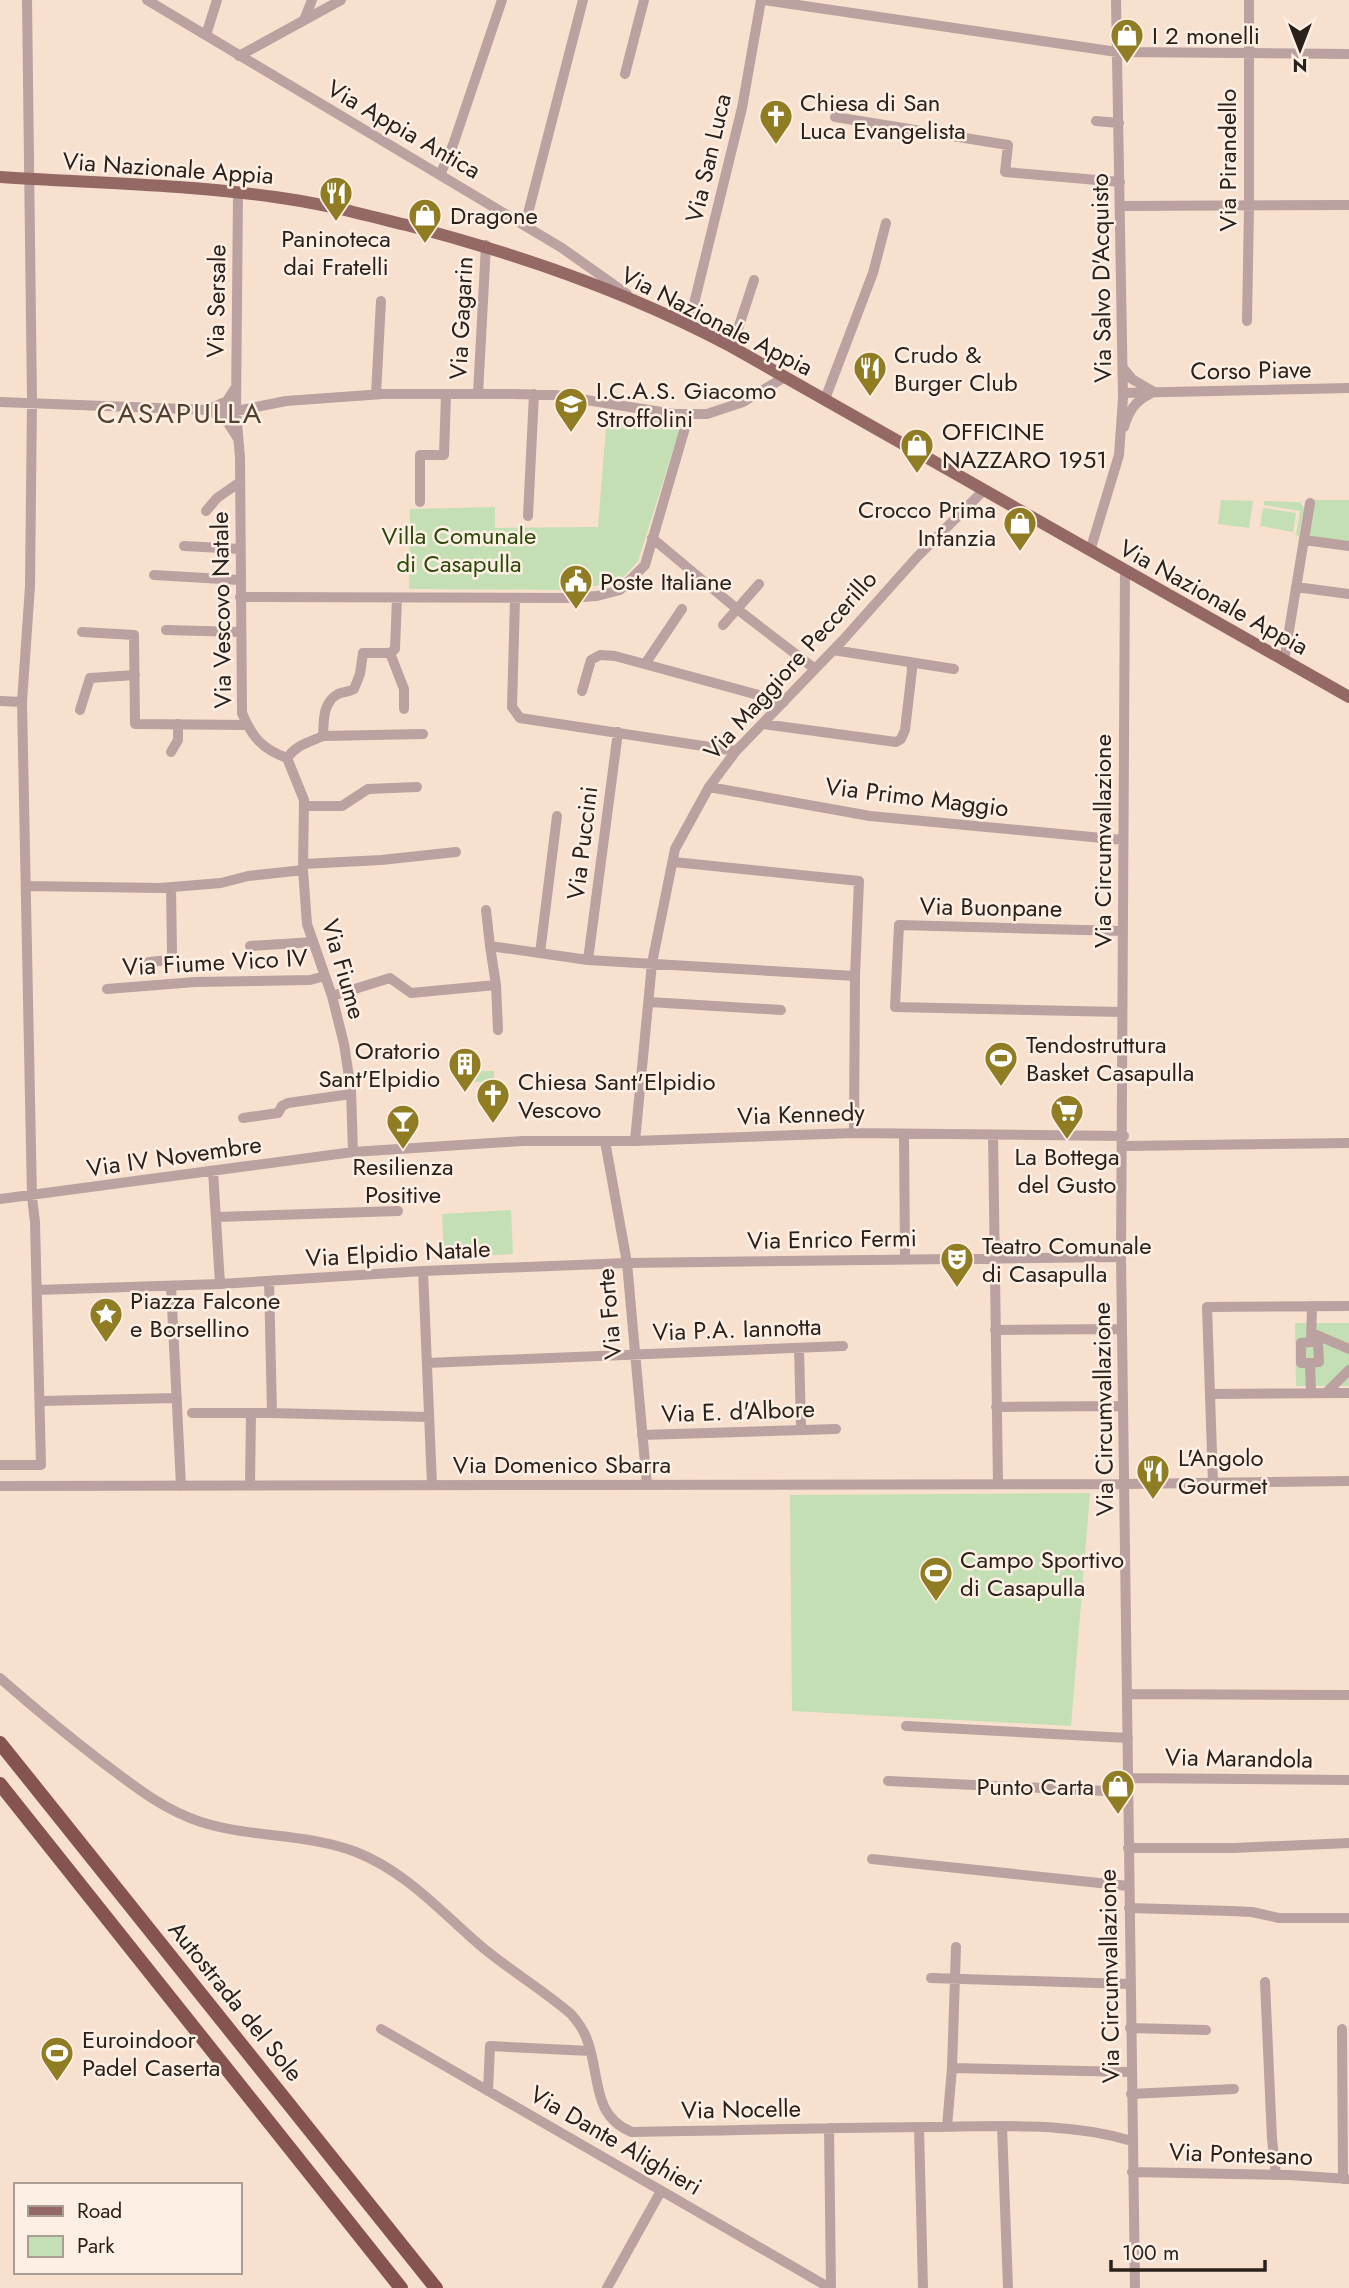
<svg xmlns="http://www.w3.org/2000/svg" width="1349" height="2288" viewBox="0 0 1349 2288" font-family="Jost,sans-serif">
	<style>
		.green { fill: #c4dfb3 }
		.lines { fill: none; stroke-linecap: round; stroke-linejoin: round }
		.minor { stroke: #bba19f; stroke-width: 10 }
		.major { stroke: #946865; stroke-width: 12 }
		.highway { stroke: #865450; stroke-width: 14 }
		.labels { text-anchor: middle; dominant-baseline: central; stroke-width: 5; stroke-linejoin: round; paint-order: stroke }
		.poi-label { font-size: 24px; fill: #2a211b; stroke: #feefe4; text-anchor: start }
		.street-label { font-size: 24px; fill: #2a211b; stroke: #feefe4 }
		.park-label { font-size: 24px; fill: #2a4a09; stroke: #feefe4 }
		.quarter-label { font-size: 28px; letter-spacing: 2px; fill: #523f30; stroke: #feefe4 }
	</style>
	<rect width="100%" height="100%" fill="#f8e0ce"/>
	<path class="green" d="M607,415L682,422L638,561L619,582L570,590L409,589L410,509L495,507V528L598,527Z
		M1221,500L1253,501L1249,528L1218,524Z
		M1314,500H1349V542L1309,536Z
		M1264,501L1300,502L1304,508L1299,536L1296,535L1300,511L1264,505Z
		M1263,508L1296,513L1293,532L1260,526Z
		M458,1071H494V1082H458Z
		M511,1210L513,1254L444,1258L442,1214Z
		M1295,1323H1349V1386H1296Z
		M1090,1493L1071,1726L792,1711L790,1495Z"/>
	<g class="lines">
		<path class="minor" d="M147,0L562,248L627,294
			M764,0L1117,52L1349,54
			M304,20L312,0
			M206,35L217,0
			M239,56L341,0
			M625,74L644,0
			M835,117L1008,145L1005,172L1120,182
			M1096,121L1119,123
			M440,175L453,145L502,0
			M238,192L236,411L240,458L242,713C252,737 262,749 287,758
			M1121,206L1349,205
			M525,225L583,0
			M1247,321L1249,207V0
			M689,324L742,108L761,0
			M732,347L754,280
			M1123,368L1132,379L1154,392
			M1123,393L1349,388
			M376,394L381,301
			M478,394L486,245
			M825,399L873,273L886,223
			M0,402L236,411L286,401L383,394H513L555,395L674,414H707L743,402L785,377
			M211,408L227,401L236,387
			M211,411L228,423L237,437
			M1124,427C1129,411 1135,401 1150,394
			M420,502V455H444L446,394
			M206,511L217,498L240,482
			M528,516L534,394
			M652,538L737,609L815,669
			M1304,540L1349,546
			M184,546L240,549
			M1090,551L1119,455L1123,398L1116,0
			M1125,571L1121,1257L1135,2288
			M154,575L240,580
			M1296,587L1349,594
			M240,597L570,598L597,596L620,590L645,565L689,414
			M515,599L512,707L520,718L736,751
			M723,625L759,584
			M166,630L240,632
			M82,632L134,635L135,724L247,725
			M833,650L954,669
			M390,653L404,689V709
			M1284,661L1310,503
			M645,664L682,609
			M582,691L591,660L600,655L615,656L784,702
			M0,701L22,702
			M80,710L90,678L135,675
			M763,724L896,742L901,739L905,730L912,670L911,662
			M323,736L423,734
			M171,752L178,740V724
			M287,758L304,800L303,870L307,924L332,996L344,1044L351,1090L353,1152
			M287,758C298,744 307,743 323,736C324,721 322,703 338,694C343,692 349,692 354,689L360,674L363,653H390L395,649L397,598
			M709,787L870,816L1123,840
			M304,806H342L368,789L417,787
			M674,862L859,881L855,976L854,1133
			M303,864L381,860L456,852
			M27,886L160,888L221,883L248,876L303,870
			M486,910L490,946L588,960L855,976
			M250,946L313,942
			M490,946L496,985L498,1030
			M540,953L557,816
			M588,960L618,732
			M149,962L169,960L172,954L171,887
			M107,989L195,982L310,980L325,976
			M332,996L390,978L411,993L496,985
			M649,1002L781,1010
			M1122,1012L895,1007L899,925L1122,931
			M243,1118L278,1113L282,1106L288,1103L351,1094
			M904,1134L905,1259
			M993,1135L998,1484
			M605,1141L627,1263L647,1485
			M635,1141L652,963L675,849L709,787L736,751L843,640L917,557L983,491
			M1124,1146L1349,1143
			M213,1171L220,1284
			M0,1199L353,1152L523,1141H635L854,1133L1124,1136
			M216,1217L398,1211
			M423,1271L432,1485
			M269,1281L272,1413
			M171,1286L181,1486
			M37,1290L220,1284L423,1271L627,1263L1121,1257
			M995,1330L1122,1329
			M1312,1333L1349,1349
			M799,1348L801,1429
			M427,1363L843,1346
			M1310,1363H1301V1343L1311,1342
			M1311,1393L1310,1363L1319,1362L1318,1342H1311L1312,1306
			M1326,1393L1349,1370
			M1210,1394L1349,1393
			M40,1401L177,1398
			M996,1407L1123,1406
			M192,1413H272L429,1417
			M642,1435L836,1429
			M0,1465H41L35,1222L32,1197L22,702L30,586L32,401L27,0
			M1213,1483L1207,1307L1349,1306
			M250,1485L251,1413
			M0,1486L1125,1484L1349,1481
			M0,1678C33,1707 67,1735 102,1762C133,1785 163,1810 201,1822C251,1838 307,1833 356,1852C407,1872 442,1913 482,1947C511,1971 543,1990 571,2014C577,2021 583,2029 586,2037C601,2072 590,2116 632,2132C733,2131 834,2127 936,2127C1002,2126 1068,2122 1132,2141
			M1127,1694L1349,1695
			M906,1726L1128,1738
			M1128,1778L1349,1780
			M888,1781L1128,1792
			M1128,1848H1233L1349,1843
			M872,1859L1128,1886
			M1129,1908L1231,1911L1252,1912L1279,1918H1349
			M931,1978L1129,1984
			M1265,1982L1272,2139L1276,2175
			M1130,2028L1206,2030
			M381,2029L830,2288
			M1342,2029L1343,2179
			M952,2068L1131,2072
			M488,2091L490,2046L590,2051
			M1131,2094L1234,2089
			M1002,2126L1008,2288
			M919,2127L923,2288
			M947,2127L952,2068L956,1947
			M829,2128L831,2288
			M1132,2172L1289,2175L1349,2179
			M607,2288L661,2191"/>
		<path class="major" d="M0,177C91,183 184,184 275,197C321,203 365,215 410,226C522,255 629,292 732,347L1349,697"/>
		<path class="highway" d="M0,1743L436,2288
			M0,1784L401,2288"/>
	</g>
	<defs>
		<symbol id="shop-pin" viewBox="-11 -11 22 30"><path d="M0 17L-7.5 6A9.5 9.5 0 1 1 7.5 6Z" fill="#907c22" stroke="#feefe4"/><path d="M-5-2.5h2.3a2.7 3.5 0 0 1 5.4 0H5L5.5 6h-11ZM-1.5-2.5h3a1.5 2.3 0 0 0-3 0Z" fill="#fff"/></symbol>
		<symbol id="church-pin" viewBox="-11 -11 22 30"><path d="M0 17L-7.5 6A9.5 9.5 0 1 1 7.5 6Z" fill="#907c22" stroke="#feefe4"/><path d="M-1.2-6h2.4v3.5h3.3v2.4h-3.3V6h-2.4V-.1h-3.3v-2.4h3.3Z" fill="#fff"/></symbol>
		<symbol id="restaurant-pin" viewBox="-11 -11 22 30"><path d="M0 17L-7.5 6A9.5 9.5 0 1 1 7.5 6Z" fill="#907c22" stroke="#feefe4"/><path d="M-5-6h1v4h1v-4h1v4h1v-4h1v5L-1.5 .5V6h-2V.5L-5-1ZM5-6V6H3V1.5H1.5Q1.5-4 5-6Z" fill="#fff"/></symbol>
		<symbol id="school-pin" viewBox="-11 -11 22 30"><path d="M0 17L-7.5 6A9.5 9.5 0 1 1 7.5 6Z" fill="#907c22" stroke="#feefe4"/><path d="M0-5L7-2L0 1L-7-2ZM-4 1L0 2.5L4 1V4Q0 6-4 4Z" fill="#fff"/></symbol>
		<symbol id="civic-pin" viewBox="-11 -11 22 30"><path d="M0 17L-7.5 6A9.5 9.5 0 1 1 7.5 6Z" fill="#907c22" stroke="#feefe4"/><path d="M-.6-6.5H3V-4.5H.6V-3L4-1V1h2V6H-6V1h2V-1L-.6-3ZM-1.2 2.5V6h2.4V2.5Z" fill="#fff"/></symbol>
		<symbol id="stadium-pin" viewBox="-11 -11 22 30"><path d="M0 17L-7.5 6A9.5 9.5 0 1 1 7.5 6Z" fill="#907c22" stroke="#feefe4"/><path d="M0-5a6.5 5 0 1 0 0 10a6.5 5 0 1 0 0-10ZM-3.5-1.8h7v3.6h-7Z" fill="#fff"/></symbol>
		<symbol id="building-pin" viewBox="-11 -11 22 30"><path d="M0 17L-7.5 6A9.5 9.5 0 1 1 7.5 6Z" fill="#907c22" stroke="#feefe4"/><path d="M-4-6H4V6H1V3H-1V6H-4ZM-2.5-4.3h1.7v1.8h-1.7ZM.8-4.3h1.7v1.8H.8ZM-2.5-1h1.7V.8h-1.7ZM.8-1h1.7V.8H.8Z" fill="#fff"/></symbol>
		<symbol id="supermarket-pin" viewBox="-11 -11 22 30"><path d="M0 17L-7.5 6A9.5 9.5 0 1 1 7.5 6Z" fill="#907c22" stroke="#feefe4"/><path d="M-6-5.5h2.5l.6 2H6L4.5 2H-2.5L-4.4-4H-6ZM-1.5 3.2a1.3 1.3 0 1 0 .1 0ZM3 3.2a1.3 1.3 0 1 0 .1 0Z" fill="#fff"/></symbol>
		<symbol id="bar-pin" viewBox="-11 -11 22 30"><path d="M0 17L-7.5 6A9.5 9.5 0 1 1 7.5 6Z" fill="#907c22" stroke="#feefe4"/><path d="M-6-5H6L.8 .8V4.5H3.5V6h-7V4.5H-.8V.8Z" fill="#fff"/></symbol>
		<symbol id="theatre-pin" viewBox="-11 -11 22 30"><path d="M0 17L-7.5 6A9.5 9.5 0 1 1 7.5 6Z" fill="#907c22" stroke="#feefe4"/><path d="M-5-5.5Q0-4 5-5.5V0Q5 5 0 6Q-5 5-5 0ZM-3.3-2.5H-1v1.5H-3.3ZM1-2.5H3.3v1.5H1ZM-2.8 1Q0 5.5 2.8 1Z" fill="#fff"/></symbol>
		<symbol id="sight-pin" viewBox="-11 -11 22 30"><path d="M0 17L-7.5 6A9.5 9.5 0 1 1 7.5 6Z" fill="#907c22" stroke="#feefe4"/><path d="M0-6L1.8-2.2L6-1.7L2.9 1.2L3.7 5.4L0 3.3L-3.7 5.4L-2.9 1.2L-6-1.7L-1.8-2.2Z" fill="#fff"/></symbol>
	</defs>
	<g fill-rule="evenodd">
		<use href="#shop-pin" x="1108" y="16" width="38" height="52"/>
		<use href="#church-pin" x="757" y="97" width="38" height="52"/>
		<use href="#restaurant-pin" x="317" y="174" width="38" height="52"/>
		<use href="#shop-pin" x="406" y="196" width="38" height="52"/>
		<use href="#restaurant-pin" x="851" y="349" width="38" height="52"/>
		<use href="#school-pin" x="552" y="385" width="38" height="52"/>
		<use href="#shop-pin" x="898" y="426" width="38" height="52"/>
		<use href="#shop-pin" x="1001" y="504" width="38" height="52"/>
		<use href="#civic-pin" x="557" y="562" width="38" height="52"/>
		<use href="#stadium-pin" x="982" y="1039" width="38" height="52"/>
		<use href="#building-pin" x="446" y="1045" width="38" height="52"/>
		<use href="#church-pin" x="474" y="1076" width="38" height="52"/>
		<use href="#supermarket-pin" x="1048" y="1092" width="38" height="52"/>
		<use href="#bar-pin" x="384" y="1102" width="38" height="52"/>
		<use href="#theatre-pin" x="938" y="1240" width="38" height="52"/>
		<use href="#sight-pin" x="87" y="1295" width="38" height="52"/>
		<use href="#restaurant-pin" x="1134" y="1452" width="38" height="52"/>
		<use href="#stadium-pin" x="917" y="1554" width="38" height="52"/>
		<use href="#shop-pin" x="1099" y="1767" width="38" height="52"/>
		<use href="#stadium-pin" x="38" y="2034" width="38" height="52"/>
	</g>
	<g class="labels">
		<g class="poi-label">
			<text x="1152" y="35">I 2 monelli</text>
			<text x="800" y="102">Chiesa di San<tspan x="800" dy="28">Luca Evangelista</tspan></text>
			<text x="450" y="215">Dragone</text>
			<text x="336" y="238" text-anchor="middle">Paninoteca<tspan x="336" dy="28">dai Fratelli</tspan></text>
			<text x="894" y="354">Crudo &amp;<tspan x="894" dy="28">Burger Club</tspan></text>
			<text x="596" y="390">I.C.A.S. Giacomo<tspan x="596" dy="28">Stroffolini</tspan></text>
			<text x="942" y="431">OFFICINE<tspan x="942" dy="28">NAZZARO 1951</tspan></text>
			<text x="996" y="509" text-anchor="end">Crocco Prima<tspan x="996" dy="28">Infanzia</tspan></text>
			<text x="600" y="581">Poste Italiane</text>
			<text x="1026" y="1044">Tendostruttura<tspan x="1026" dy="28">Basket Casapulla</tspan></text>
			<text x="440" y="1050" text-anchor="end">Oratorio<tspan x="440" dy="28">Sant'Elpidio</tspan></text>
			<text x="518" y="1081">Chiesa Sant'Elpidio<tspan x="518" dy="28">Vescovo</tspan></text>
			<text x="1067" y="1156" text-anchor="middle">La Bottega<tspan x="1067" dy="28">del Gusto</tspan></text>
			<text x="403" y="1166" text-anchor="middle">Resilienza<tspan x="403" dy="28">Positive</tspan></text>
			<text x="982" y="1245">Teatro Comunale<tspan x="982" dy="28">di Casapulla</tspan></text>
			<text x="130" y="1300">Piazza Falcone<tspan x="130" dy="28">e Borsellino</tspan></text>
			<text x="1178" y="1457">L'Angolo<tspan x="1178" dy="28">Gourmet</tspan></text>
			<text x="960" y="1559">Campo Sportivo<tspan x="960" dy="28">di Casapulla</tspan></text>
			<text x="1094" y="1786" text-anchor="end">Punto Carta</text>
			<text x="82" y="2039">Euroindoor<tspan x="82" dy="28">Padel Caserta</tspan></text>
		</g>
		<g class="street-label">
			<text transform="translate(404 129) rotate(30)">Via Appia Antica</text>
			<text transform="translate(708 158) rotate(-77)">Via San Luca</text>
			<text transform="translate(1227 160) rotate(-90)">Via Pirandello</text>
			<text transform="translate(168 168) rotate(4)">Via Nazionale Appia</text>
			<text transform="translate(1101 278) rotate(-91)">Via Salvo D'Acquisto</text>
			<text transform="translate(216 301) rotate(-89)">Via Sersale</text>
			<text transform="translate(461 318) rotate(-87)">Via Gagarin</text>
			<text transform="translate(717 321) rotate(27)">Via Nazionale Appia</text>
			<text transform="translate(1251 370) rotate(-1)">Corso Piave</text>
			<text transform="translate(1214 597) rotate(29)">Via Nazionale Appia</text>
			<text transform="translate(221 610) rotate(-91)">Via Vescovo Natale</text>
			<text transform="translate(790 665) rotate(-48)">Via Maggiore Peccerillo</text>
			<text transform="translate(917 797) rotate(7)">Via Primo Maggio</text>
			<text transform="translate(1102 841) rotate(-90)">Via Circumvallazione</text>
			<text transform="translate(582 843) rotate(-83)">Via Puccini</text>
			<text transform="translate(991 907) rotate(1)">Via Buonpane</text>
			<text transform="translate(215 962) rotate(-3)">Via Fiume Vico IV</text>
			<text transform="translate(344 969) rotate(74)">Via Fiume</text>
			<text transform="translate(801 1114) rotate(-2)">Via Kennedy</text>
			<text transform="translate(174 1156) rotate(-8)">Via IV Novembre</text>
			<text transform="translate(832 1239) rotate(-1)">Via Enrico Fermi</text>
			<text transform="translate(398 1253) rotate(-3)">Via Elpidio Natale</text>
			<text transform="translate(609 1314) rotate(-95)">Via Forte</text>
			<text transform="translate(737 1329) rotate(-2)">Via P.A. Iannotta</text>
			<text transform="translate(1103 1409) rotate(-91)">Via Circumvallazione</text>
			<text transform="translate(738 1411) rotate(-2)">Via E. d'Albore</text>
			<text x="562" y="1464">Via Domenico Sbarra</text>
			<text transform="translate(1239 1758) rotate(1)">Via Marandola</text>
			<text transform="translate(1109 1976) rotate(-91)">Via Circumvallazione</text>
			<text transform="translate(236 2001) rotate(51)">Autostrada del Sole</text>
			<text transform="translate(741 2109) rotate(-1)">Via Nocelle</text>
			<text transform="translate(616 2140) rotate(30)">Via Dante Alighieri</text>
			<text transform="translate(1241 2154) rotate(2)">Via Pontesano</text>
		</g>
		<g class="park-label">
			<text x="459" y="535">Villa Comunale<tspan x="459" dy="28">di Casapulla</tspan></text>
		</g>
		<g class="quarter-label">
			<text x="180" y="413">CASAPULLA</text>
		</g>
	</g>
	<rect x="14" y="2183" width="228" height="91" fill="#feefe4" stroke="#a99d94" stroke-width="2"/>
	<rect x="28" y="2206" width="35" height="10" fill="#946865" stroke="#a99d94" stroke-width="2"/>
	<text x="77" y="2218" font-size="21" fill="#2a211b">Road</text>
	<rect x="28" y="2236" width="35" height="21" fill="#c4dfb3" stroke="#a99d94" stroke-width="2"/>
	<text x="77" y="2253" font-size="21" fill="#2a211b">Park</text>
	<g transform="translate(1300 49) rotate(180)" stroke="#feefe4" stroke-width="5" paint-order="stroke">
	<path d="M0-5L12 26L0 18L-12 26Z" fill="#2a211b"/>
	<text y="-10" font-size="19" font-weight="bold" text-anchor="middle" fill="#2a211b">N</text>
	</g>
	<path d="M1111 2260v10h154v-10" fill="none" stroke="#2a211b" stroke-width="3.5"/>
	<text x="1122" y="2260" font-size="21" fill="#2a211b" stroke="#feefe4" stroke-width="5" paint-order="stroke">100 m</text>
</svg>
